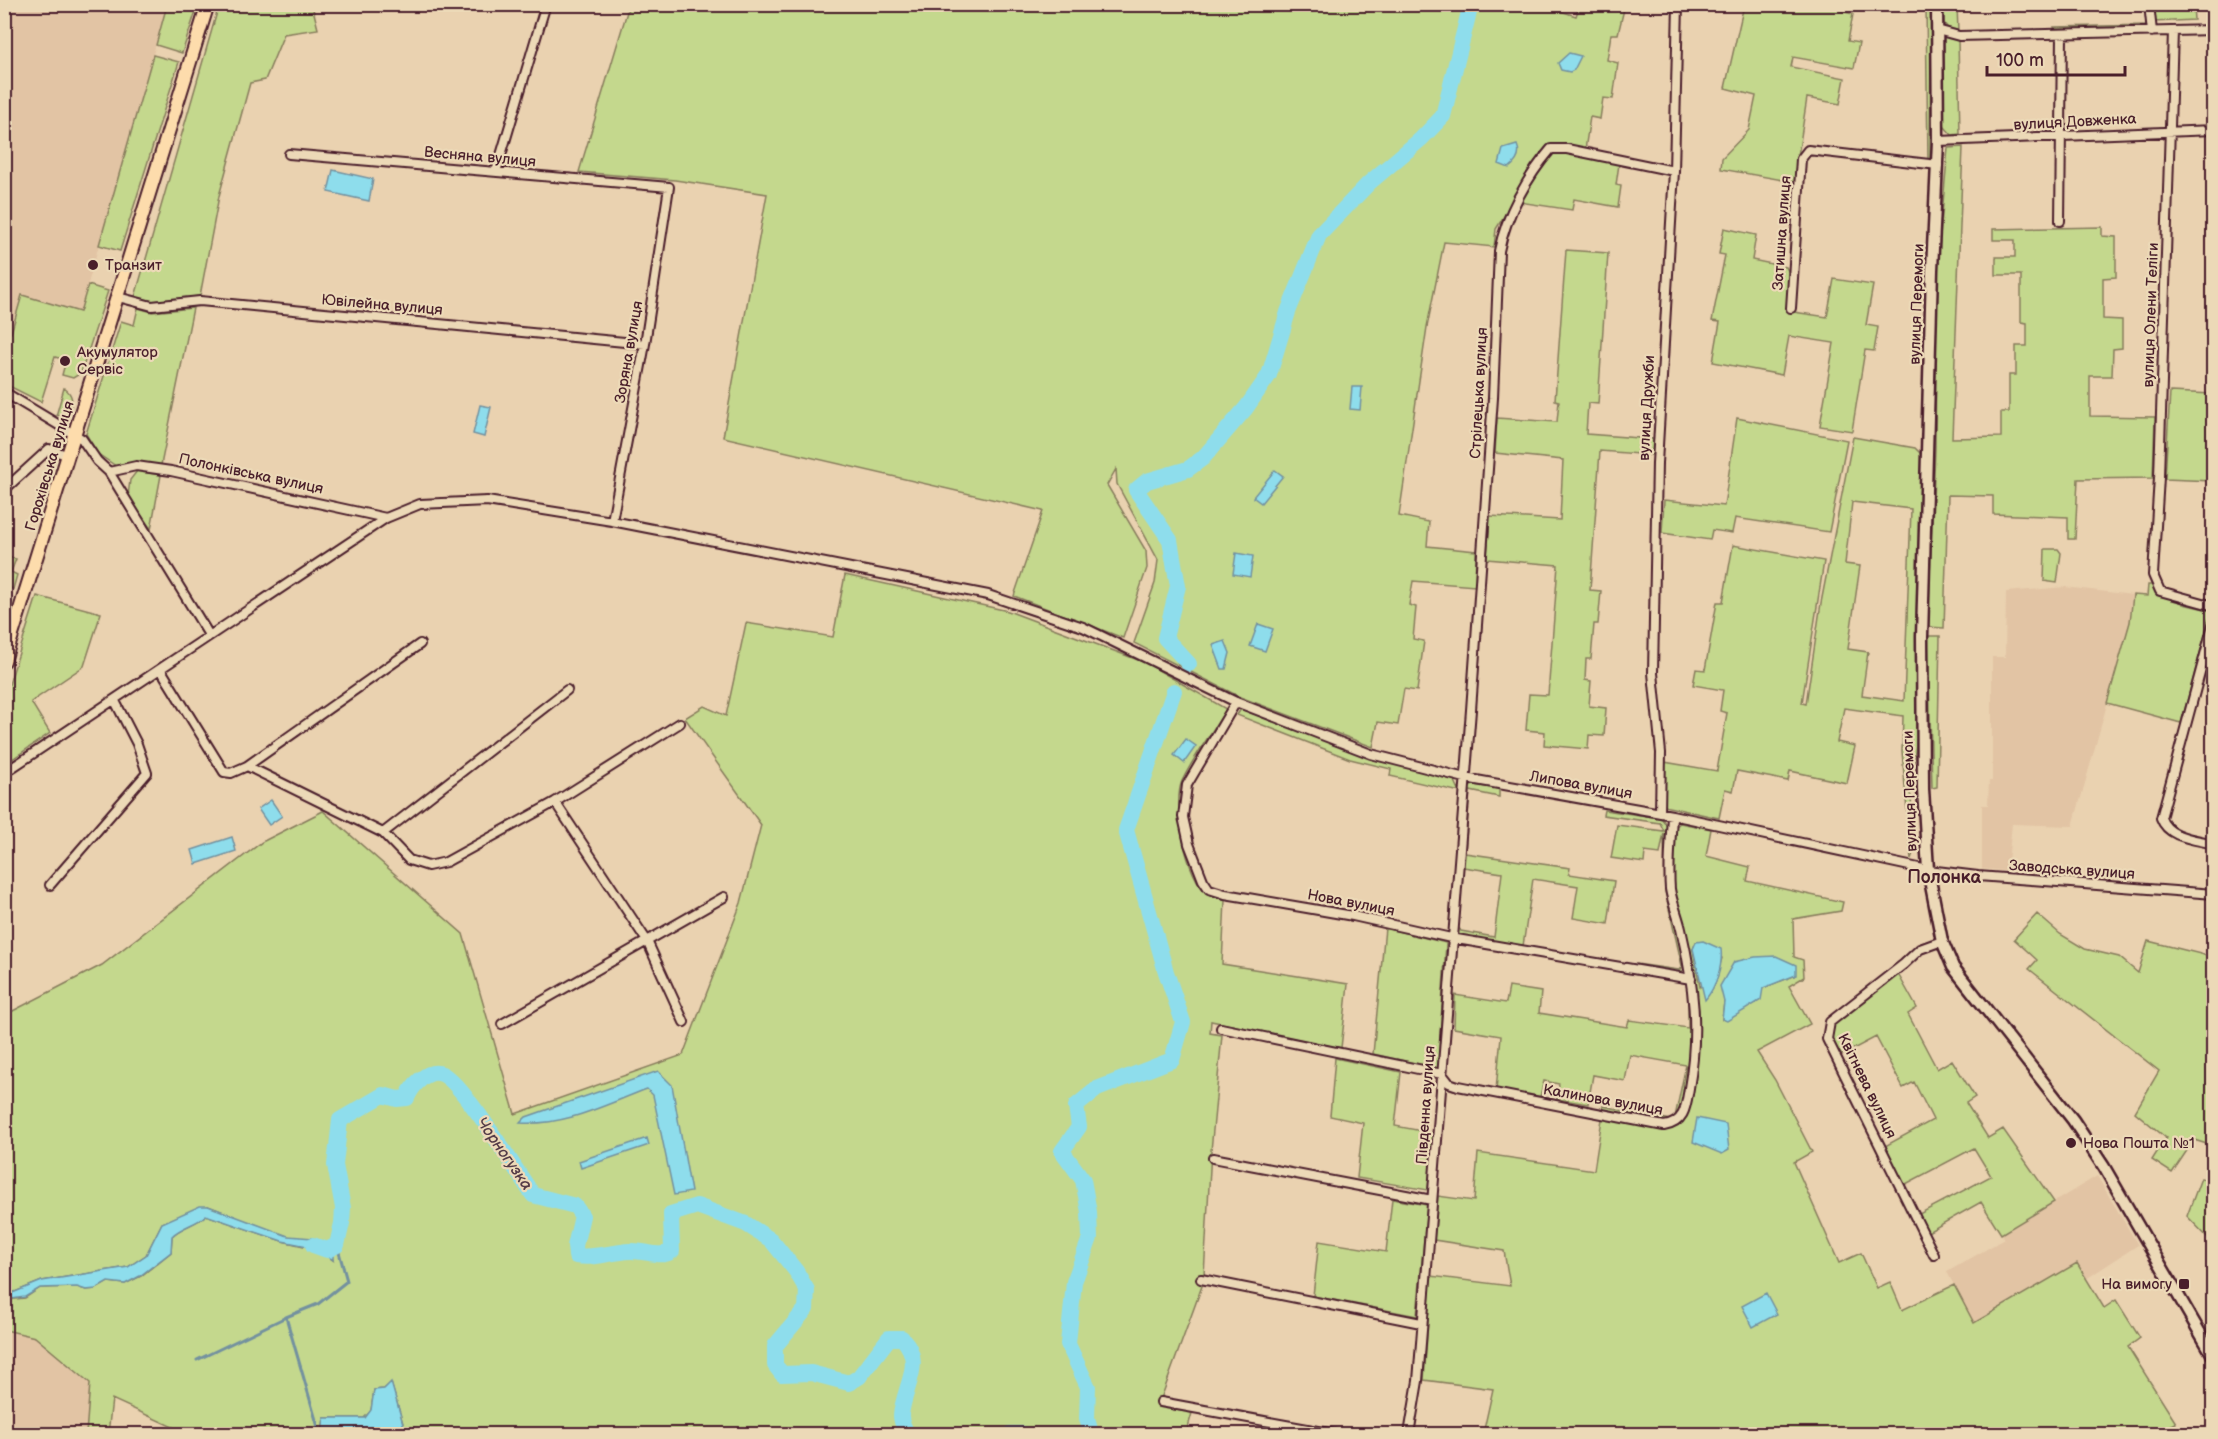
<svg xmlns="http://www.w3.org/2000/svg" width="2218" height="1439" viewBox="0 0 2218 1439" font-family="'Balsamiq Sans',sans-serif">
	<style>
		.built { fill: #e2c4a4 }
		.green { fill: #c4d88d; stroke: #877c5c; stroke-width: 1.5; fill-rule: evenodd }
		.water { fill: #8eddec; stroke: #73919f; stroke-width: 1.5 }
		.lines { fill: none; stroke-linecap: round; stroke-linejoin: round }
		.stream { stroke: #73919f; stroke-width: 3 }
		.river { stroke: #8eddec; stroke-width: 16 }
		.street-casing { stroke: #4a1f2b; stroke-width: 12 }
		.secondary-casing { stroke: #4a1f2b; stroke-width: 15 }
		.primary-casing { stroke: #4a1f2b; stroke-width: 16 }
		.street { stroke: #ecd9b7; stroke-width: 8 }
		.secondary { stroke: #ecd9b7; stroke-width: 10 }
		.primary { stroke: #fddcac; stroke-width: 12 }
		.poi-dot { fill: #4a1f2b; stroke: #ecd9b7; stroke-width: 2 }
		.labels { text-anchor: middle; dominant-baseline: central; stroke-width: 4.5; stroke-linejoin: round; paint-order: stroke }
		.street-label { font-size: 15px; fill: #4a1f2b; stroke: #ecd9b7 }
		.poi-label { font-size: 15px; fill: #4a1f2b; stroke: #ecd9b7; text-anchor: start }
		.water-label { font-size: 16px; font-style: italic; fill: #543c48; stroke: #ecd9b7 }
		.quarter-label { font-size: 18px; font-weight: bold; fill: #4a1f2b; stroke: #ecd9b7 }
	</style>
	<rect width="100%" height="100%" fill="#ead2b0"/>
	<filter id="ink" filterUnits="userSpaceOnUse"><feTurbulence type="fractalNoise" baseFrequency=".0167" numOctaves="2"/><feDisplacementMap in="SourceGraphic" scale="12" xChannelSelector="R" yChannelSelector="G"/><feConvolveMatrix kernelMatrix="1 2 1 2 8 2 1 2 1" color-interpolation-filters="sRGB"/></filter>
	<g filter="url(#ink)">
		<path class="built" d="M5,5H167L80,312L22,295L11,333L5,331Z
			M2065,587L2133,595L2130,622L2073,826L2012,824L2007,871L1982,869V805H1988L1989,781H1992V657H2005L2006,592Z
			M2097,1176L2138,1245L2086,1279L2076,1264L1974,1323L1947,1272L2004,1239L2001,1234Z
			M5,1330L35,1337L90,1383L86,1434H5Z"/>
		<path class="green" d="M1555,4L1554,9L1576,16L1580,5H1625L1618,34H1611L1607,60L1618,63L1613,99L1603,98L1600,119L1590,117L1585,150L1559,145L1515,198L1496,229L1494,247L1444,242L1427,327L1399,516L1429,522L1427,546L1476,551L1475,586L1413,581L1409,605L1416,607L1413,639L1424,641L1417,691L1404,689L1398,725L1378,722L1373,747L1240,697L1134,643L1155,583L1158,560L1117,484L1116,469L1107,485L1146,551L1147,568L1123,638L1014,596L1043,511L723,437L767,194L675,180L579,172L629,5Z
			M167,5H198L182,53L156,45Z
			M219,5H312L318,29L284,34L265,80L250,83L219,196L200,296L153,301L135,297Z
			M1744,5H1841V11L1853,14L1848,41L1859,43L1854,68L1793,57L1791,67L1845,78L1840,104L1807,98L1794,182L1721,169L1722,158L1749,130L1756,96L1725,88Z
			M1926,5H1931L1930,159L1928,161Z
			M1943,5H1957L1958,32L1949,30L1944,23Z
			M2152,5H2193L2194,20L2153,22Z
			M2149,25V28L2055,30L2054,27Z
			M1943,36L1958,39L1960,134L1952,135L1944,126Z
			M153,55L179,62L120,251L99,245Z
			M1963,147L1952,438L2001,437V412H2009V375H2016V346H2027V323L2021,322V275H1996V257H2015V240H1993V229L2102,227V236L2116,237V277L2103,278V319L2122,320V348L2113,349L2112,376H2090V416L2155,417L2153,478L2078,479L2075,539H2068V517L1993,514V496L1948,495L1944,628L1928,627L1935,449L1937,270L1948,148Z
			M1559,150L1666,171V174L1619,164L1616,185L1621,186L1618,207L1574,199L1572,210L1519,202L1548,156Z
			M1724,228L1756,235L1752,260L1786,267L1789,273L1787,311L1827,317L1834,279L1873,285L1866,325L1878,327L1874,351L1865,350L1852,431L1820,426L1834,343L1789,336L1782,375L1713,362L1720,322L1712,321L1725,255L1719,254Z
			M1566,250L1608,253L1598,404L1588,403L1586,434L1653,439L1652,455L1600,451L1590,590L1601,591L1598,624H1594L1591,659H1586L1585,680L1591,681L1589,706L1606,708L1604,736L1589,735L1588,749L1544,745L1545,732L1526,730L1529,694L1548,695L1558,565L1487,559L1490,516L1560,520L1563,460L1495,453L1497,418L1557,422L1559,401L1555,400Z
			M88,285L108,291L81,373L73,378L62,375L66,360L55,357L41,402L5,384V331L11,333L22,295L80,312Z
			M138,308L152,312L193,308L161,465L136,462L116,466L98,454L86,434L121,321L134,325Z
			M64,388C73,394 74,403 68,412L56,416Z
			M2170,392L2213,394V520H2211L2213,481L2165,479Z
			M1737,418L1847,440L1829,532L1735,518L1732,533L1712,530L1710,540L1662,533L1664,500L1724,506Z
			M1853,437L1915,448L1920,453L1922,461L1917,734C1916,745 1911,786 1908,790L1911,796L1914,850L1911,859L1902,751L1903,716L1844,708L1837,742L1855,746L1847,783L1790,771L1788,781L1737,771L1733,791L1725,789L1719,818L1664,806V762L1717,771L1727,713L1720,711L1723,690L1693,685L1696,669L1705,670L1717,602H1723L1733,545L1824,561L1802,703L1806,704L1821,603ZM1852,502L1911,509L1904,701L1862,695L1868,652L1848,649L1860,566L1845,564Z
			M137,471L161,475L151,529L128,496L130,480Z
			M2045,549H2058L2061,553L2057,583L2044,581Z
			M8,557L16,559L11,572L17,575L13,589L5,586V568Z
			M845,575L1008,611L1146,663L1226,709C1212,733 1194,756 1182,781C1172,804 1186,879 1208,894C1212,897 1220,898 1225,900L1222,964L1348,984L1341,1048L1211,1021L1210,1033L1222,1035L1211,1151L1204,1275L1202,1286L1158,1407L1192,1413L1186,1434H406L391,1383L384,1389L374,1390L371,1411L364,1418H324L322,1434H188L112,1399L108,1434H86L90,1383L35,1337L5,1330V1300L25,1298L40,1288L77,1287L86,1290L96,1289L108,1282L125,1284L141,1276L171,1252L172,1236C182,1226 196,1225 206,1215L282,1241L317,1249L333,1260L328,1246C312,1240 302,1240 287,1236C262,1230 233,1215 208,1206L162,1223L146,1255L128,1267L42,1281L10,1294L5,1293V1015L102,965L262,842L323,811L463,934L515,1114L683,1055L741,903L761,825L685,718L704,706L726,716L746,623L833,637Z
			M2148,585H2152L2160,595L2184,601L2183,604L2209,610L2211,613L2181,723L2107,703L2130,622L2133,595L2147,596Z
			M37,596L101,613L84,666L31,702L50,733L5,764V697Z
			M1928,636H1940L1937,787L1932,788Z
			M1241,709L1370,758L1454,779L1460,792L1390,776L1391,769L1350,759L1237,715Z
			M1473,785L1499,789V797L1470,791L1465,853L1570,868L1569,874L1614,881L1608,924L1573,918L1578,886L1533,879L1523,946L1458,937L1455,934L1467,789ZM1463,867L1502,873L1494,937L1461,931L1458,927Z
			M1604,810L1654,817L1662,819L1668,827V890L1685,958L1681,971L1676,974L1636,966L1637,964L1679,970L1682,966L1665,891L1664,833L1660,854L1645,852L1644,863L1611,858L1617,825L1664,831L1660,823L1603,815Z
			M1680,823L1711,829L1706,856L1750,867L1747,881L1843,902L1841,911L1793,919L1794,957L1803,960L1804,977L1789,986L1810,1024L1757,1052L1775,1080L1812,1152L1794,1162L1839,1263L1861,1253L1877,1288L1890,1282L1902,1310L1954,1285L1974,1323L2077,1263L2104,1308L2116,1300L2140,1338L2128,1347L2176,1423L2153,1434H1483L1493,1389L1424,1380L1431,1276L1510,1286L1504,1251L1434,1240L1438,1196L1474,1201L1478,1153L1594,1170L1602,1119L1664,1129L1674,1128L1682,1122L1688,1109L1697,1055L1699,1011L1673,889L1674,828ZM1696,942L1722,958L1719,968L1700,987L1693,949ZM1796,975L1763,988L1722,1019L1724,1002Z
			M2037,914L2060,934L2085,949L2119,957L2138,973L2148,941L2213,957V1146L2194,1140L2172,1173L2152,1160L2166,1138L2135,1112L2159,1071L2029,969L2037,960L2014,939Z
			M1385,928L1446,943L1438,1068L1373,1054Z
			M1898,974L1917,1008L1908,1014L1937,1069L1952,1060L1975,1097L1966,1103L1988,1138L2003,1129L2054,1202L2001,1234L1981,1202L1928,1232L1919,1214L1991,1176L1974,1148L1904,1185L1885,1146L1933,1120L1914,1082L1903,1088L1876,1037L1840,1056L1831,1037L1833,1024Z
			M1688,985H1690C1691,1029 1697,1078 1678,1119L1664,1124L1602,1111L1603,1106L1671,1120L1675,1117L1686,1065L1630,1055L1625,1081L1593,1075L1588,1104L1557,1099L1559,1084L1544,1081L1540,1097L1496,1090L1501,1036L1454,1028L1455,995L1506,1003L1509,987L1541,992L1539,1013L1627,1027L1629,1020L1688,1028Z
			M1335,1058L1401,1072L1395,1126L1433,1133L1428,1190L1357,1178L1363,1123L1330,1116Z
			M2201,1178L2213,1183V1243L2187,1216Z
			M1392,1199L1427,1205L1417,1316L1313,1296L1319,1241L1386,1252Z"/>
		<path class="water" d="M1569,53L1581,56L1574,70L1570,72L1561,70L1558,63Z
			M1517,145C1521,154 1517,162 1509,168L1499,164L1503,149Z
			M333,170L373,179L369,201L328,192Z
			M1352,387H1362L1360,410L1350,409Z
			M480,405L491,407L484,437L473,434Z
			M1275,470L1283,476L1261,503L1253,497Z
			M1236,553L1253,556L1250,577L1233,574Z
			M1258,624L1273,629L1265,651L1250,646Z
			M1225,641L1230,653L1226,669H1222L1213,645Z
			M1186,739L1196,746L1184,763L1174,755Z
			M271,800L282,816L269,825L258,809Z
			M232,837L236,851L196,864L192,850Z
			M1703,941L1721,949C1723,966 1716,987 1705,1000L1693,949L1696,942Z
			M1776,956L1796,965V975L1763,988L1761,1000L1727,1021L1722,1019L1724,1002L1720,986L1734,962L1755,957Z
			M658,1071L672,1085L691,1192L674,1195L653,1095L647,1089C604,1105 566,1126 520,1123L526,1117Z
			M1697,1118L1726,1124L1729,1150L1722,1154L1693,1142Z
			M647,1138L649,1145L581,1168L579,1161Z
			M200,1206H208L288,1236L313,1238L328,1246L333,1245V1260L317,1248L282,1241L206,1215C196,1225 182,1226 172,1236L171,1252L140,1276L125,1284L108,1282L96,1289L86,1290L77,1287L40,1288L25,1297L5,1300V1293L10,1294L42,1281L128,1267L146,1255L162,1223Z
			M1766,1293L1777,1314L1753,1327L1742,1306Z
			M391,1382L406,1434H322L324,1418H365L371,1410L374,1390L384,1389Z"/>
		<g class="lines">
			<path class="stream" d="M197,1360L286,1317
				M320,1434L286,1317L318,1304L347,1281L337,1245"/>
			<path class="river" d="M1189,664L1165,638L1178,586L1170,540L1136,490L1147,481L1188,469L1203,458L1246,408L1269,375L1288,312L1319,235L1369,183L1421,139L1443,116L1471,4
				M313,1245L327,1250L337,1245L342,1223L343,1208L335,1165L340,1120L383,1095L397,1099L407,1098C412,1086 427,1068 442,1074C463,1083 517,1172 533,1195L575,1206L582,1216L575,1246L576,1256C596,1259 610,1252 630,1251C645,1250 660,1259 672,1251L671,1214L697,1206L746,1224L771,1240L796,1271L807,1290L806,1309L775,1346V1365L782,1374L811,1373L849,1383L859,1377L889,1338H902C926,1363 903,1387 901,1416C901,1422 905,1429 907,1434
				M1010,1434H1022
				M1091,1434L1087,1418L1088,1387L1068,1344L1074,1282L1090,1238L1089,1212L1083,1180L1062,1151L1079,1127L1076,1106L1097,1089L1172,1060L1183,1022L1166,972L1126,830L1174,691"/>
			<defs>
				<path id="street" d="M2149,4L2152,32
					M1937,30L1959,36L2214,30
					M2173,31L2159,477L2153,575L2160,591L2214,606
					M1938,141L2214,130
					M289,154L669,187L645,344L612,521
					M496,172L546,4
					M2060,221L2062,35
					M118,297L152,306L200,301L645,344
					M1791,308L1801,159L1808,150L1938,165
					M4,392L82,439L97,461L109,472L209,635
					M109,472L136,466L171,471L386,518
					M4,490L49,449L69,456
					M2214,621L2161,818C2168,838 2194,839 2214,844
					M161,670L224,772L231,773L247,766L383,833L409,860L428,866L446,862L555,802L680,723
					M1236,702L1187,785L1183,817L1189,844L1203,880L1209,889L1225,894L1353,916L1451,938L1691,979
					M247,766L420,644
					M4,773L386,518L420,504L487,501L612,521L988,595L1083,627L1236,702L1371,754L1465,778L1672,815L1928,870L1978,876L2214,894
					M555,802L647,941L684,1022
					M1660,813L1661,753L1653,673L1657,463L1674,171L1678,4
					M383,833L567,690
					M50,885L147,773L137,744L115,701
					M502,1024L724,897
					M1221,1028L1442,1074L1449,1083L1458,1086L1664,1126C1685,1123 1686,1106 1689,1088C1699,1032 1694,985 1681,929C1678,916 1672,902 1670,889C1668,865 1671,839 1672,815
					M1213,1158L1432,1200
					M1934,1255L1827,1039L1830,1022L1904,964L1920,949L1942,941
					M1201,1279L1421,1323
					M1161,1402L1335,1434
					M1409,1434L1418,1381L1471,710L1493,398L1499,251C1506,215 1527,177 1551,149H1567L1674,171"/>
				<path id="secondary" d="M1937,4L1938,141L1932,270L1922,637L1923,789L1928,870L1942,941L1953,967L2073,1120L2104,1167L2214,1357"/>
				<path id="primary" d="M4,661L208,4"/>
			</defs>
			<use href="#street" class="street-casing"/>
			<use href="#secondary" class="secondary-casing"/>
			<use href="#primary" class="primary-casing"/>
			<use href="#street" class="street"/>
			<use href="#secondary" class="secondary"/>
			<use href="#primary" class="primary"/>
		</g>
	</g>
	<g class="poi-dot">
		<circle cx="93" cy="265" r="6"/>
		<circle cx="65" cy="361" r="6"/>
		<circle cx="2071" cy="1143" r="6"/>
		<rect x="2178" y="1278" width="12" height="12" rx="3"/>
	</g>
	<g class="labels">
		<g class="street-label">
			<text transform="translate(2075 122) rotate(-3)">вулиця Довженка</text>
			<text transform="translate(480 157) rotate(5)">Весняна вулиця</text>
			<text transform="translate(1782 233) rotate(-86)">Затишна вулиця</text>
			<text transform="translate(1917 304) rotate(-88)">вулиця Перемоги</text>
			<text transform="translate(382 305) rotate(5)">Ювілейна вулиця</text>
			<text transform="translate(2151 315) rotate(-88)">вулиця Олени Теліги</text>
			<text transform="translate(629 352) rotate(-80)">Зоряна вулиця</text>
			<text transform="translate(1479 393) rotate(-87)">Стрілецька вулиця</text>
			<text transform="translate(1647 408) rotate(-87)">вулиця Дружби</text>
			<text transform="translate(50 466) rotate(-73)">Горохівська вулиця</text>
			<text transform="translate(251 474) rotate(12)">Полонківська вулиця</text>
			<text transform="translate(1581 785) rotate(10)">Липова вулиця</text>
			<text transform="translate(1910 791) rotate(-92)">вулиця Перемоги</text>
			<text transform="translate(2072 870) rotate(4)">Заводська вулиця</text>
			<text transform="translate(1351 903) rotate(11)">Нова вулиця</text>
			<text transform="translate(1867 1086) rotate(64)">Квітнева вулиця</text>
			<text transform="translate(1603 1100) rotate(10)">Калинова вулиця</text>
			<text transform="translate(1426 1105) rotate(-86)">Південна вулиця</text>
		</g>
		<g class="poi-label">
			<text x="105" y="265">Транзит</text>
			<text x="77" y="352">Акумулятор<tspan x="77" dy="17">Сервіс</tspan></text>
			<text x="2083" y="1143">Нова Пошта №1</text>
			<text x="2172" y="1284" text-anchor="end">На вимогу</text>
		</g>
		<g class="water-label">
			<text transform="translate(504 1154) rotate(55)">Чорногузка</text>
		</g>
		<g class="quarter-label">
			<text x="1944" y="877">Полонка</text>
		</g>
	</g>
	<rect width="2218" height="1439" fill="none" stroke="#ecd9b7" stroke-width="24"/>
	<rect x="12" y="12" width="2194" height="1415" fill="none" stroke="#4a1f2b" stroke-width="2" filter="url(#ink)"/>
	<path d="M1987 66v9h138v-9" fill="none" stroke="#4a1f2b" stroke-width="3"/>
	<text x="1996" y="66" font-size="18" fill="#4a1f2b" stroke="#ecd9b7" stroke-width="4.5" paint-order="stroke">100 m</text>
</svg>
